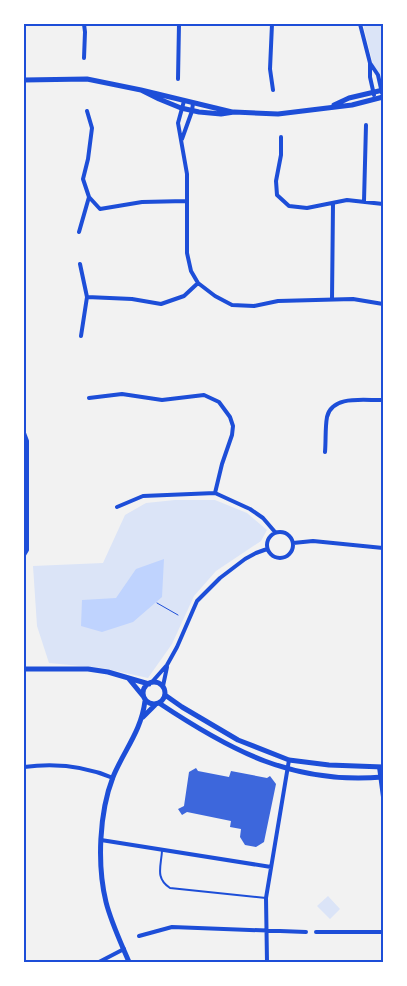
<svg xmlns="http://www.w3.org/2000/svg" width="407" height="986" viewBox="0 0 407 986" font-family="'DM Sans',sans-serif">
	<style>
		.green { fill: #dbe4f7 }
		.water { fill: #bfd3fe }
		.building { fill: #3d67dc }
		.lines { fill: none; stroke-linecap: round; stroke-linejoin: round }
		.path { stroke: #1d4ed8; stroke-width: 1 }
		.service { stroke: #1d4ed8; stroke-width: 2 }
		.minor { stroke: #1d4ed8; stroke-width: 4 }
		.tertiary { stroke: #1d4ed8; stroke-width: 5 }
		.neatline { fill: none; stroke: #1d4ed8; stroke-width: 2 }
	</style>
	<rect width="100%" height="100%" fill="#f2f2f2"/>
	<path class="green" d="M363,24H383V88H379Z
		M175,500H215L247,513L267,530L261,541L216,571L194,596L172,644L148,678L102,668L49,663L37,626L33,566L103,563L125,515L146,503Z
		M328,896L340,909L330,919L317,906Z"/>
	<path class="water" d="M164,559L162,597L133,622L102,632L81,626L82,600L116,598L136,569Z"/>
	<path class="building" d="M196,768L198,771L229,777L231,771L267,778L270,776L276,784L264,842L256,847L245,845L240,837L241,829L230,827L231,821L187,812L182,815L178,809L184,806L189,772Z"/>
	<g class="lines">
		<path class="path" d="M157,603L178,615"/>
		<path class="service" d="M162,851C161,867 155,878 170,888L266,898"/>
		<path class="minor" d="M84,24L85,32L84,58
			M272,24L270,69L273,90
			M360,24L370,63V77L374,95
			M370,63L378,75L382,93
			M178,79L179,24
			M184,101L178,123L187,174V253L191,271L198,283L215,296L232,305L254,306L278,301L353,299L383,304
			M87,111L92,128L88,159L83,179L89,197L100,209L142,202L186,201
			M281,137V155L276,181L277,195L289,206L307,208L347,200L383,204
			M182,139L192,111L193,103
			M364,201L366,125
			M79,232L89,197
			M80,264L87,297L81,336
			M87,297L132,299L161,304L184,296L198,283
			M332,300L333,204
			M89,398L122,394L162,400L204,395L219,402L230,417L233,426L232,435L222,464L215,493
			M24,433L27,441V550L24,555
			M325,452C326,441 325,428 327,417C332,394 367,401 383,400
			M117,507L143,496L215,493L250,509L263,518L275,532
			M267 545a13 13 0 1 1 26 0a13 13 0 1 1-26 0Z
			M293,543L313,541L383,548
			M152,682L167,665L177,647L197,601L220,578L245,559L256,553L267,549
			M163,686L167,667
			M24,767C54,763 85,766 113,778
			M379,767L383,797
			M101,840L271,867
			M316,932H383
			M139,936L172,927L306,932
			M99,962L124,949
			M267,962L266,898L289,760"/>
		<path class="tertiary" d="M24,80L87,79L141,90L232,112
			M141,90L159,99L181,108L199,112L221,114L234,112L278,114L352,105L383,97
			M334,105L349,98L383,90
			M24,669H88L108,672L149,684
			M129,679L143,696
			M143 693a11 11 0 1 1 22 0a11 11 0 1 1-22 0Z
			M165,695L182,707L238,740L289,760L329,765L383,767
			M159,703C231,751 294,785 383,777
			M143,717L155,705
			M129,962C121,943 111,922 106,902C97,865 99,813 113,777C124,750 141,732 145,701"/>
	</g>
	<rect width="407" height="986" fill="none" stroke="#ffffff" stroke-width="50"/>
	<rect x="25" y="25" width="357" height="936" class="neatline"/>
</svg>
